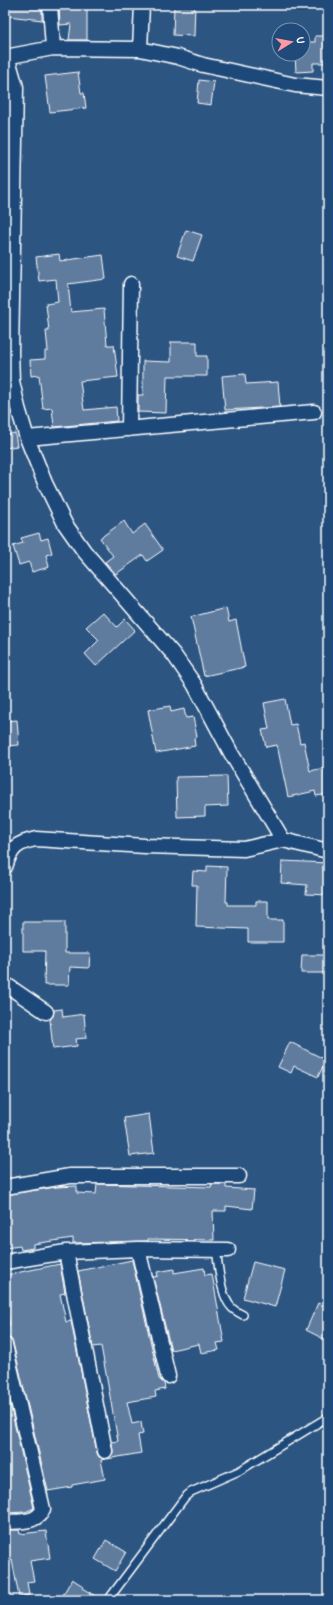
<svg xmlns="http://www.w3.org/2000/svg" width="333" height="1605" viewBox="0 0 333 1605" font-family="'Patrick Hand',sans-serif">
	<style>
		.building { fill: #5e7c9f; stroke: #fff }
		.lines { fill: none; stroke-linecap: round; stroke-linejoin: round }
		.lane-casing { stroke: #fff; stroke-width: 10 }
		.street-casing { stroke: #fff; stroke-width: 17 }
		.lane { stroke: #1f4a7a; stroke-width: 7 }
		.street { stroke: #1f4a7a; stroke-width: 14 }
	</style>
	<rect width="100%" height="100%" fill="#2c5582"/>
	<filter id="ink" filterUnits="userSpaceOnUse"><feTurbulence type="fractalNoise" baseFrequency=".025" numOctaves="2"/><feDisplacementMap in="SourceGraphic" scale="8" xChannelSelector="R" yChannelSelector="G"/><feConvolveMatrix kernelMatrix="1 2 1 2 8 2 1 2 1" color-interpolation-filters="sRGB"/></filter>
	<g filter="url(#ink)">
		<path class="building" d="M9,5H42V20L8,16Z
			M59,5H87V40H69L71,24L60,25Z
			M174,5H195L194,36L173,35Z
			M315,36H328V63H313V71L296,72L295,54H303V42H315Z
			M78,72L81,93H84L86,108L50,112L45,76Z
			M199,80L214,82L211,105L197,103Z
			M186,230L202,235L193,261L177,256Z
			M59,254L60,261L103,255L106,279L68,284L71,312L104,309L107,345H114L118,377L80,381L84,410L116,407L117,421L54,427L52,408L43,409L39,375L31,376L30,360L45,359V351H48L46,331H49L46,304L58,302L56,279L39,281L36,257Z
			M171,342H197V356H207V376H167L166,413L138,412V395H143V361L171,362Z
			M245,374L246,384L278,382L280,407L225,410L222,376Z
			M15,433L17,446L5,448V435Z
			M124,521L132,534L145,524L163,550L147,561L143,555L116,574L105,562L113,556L100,538Z
			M39,533L41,540L48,538L52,553L46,555L49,567L32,572L29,562L19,565L13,546L23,543L21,538Z
			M226,608L229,622L236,620L245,667L204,676L191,617Z
			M103,612L117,627L125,619L135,630L96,666L85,654L99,640L86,627Z
			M285,699L290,725L296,724L300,743L304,742L310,771L324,768L328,784V794L316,796L315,791L288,797L277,745L266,747L262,730L269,729L264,703Z
			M170,706L171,712L184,709L186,718L193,717L197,737L194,738L195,746L156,753L148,710Z
			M17,720L19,745L5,746V721Z
			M227,776L228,806L205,807V816L177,817L176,777Z
			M282,861L328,863V895L306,894L307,885L281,883Z
			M207,866L227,867L226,902H228V905H256V901H268V920H283V942H248V929L196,927L197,885H192L193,871L207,872Z
			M23,922H65V953H90L89,968L70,967L69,985H44L45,951H23Z
			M302,955H328V973H301Z
			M62,1009L63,1017L84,1014L86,1038L76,1039L77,1046L53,1049L50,1020L53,1016L54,1010Z
			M290,1042L326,1060L318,1077L294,1066L291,1073L278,1067Z
			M149,1114L154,1153L130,1156L124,1118Z
			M97,1184L211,1187L212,1184H226V1188L254,1190L252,1209L226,1206V1211H213L214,1240L148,1239V1241L73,1243V1238L33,1244V1248L21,1250L20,1246L5,1248V1195L56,1187L77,1186V1193L96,1194Z
			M132,1260L159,1379L164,1383L165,1389L155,1391L156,1397L127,1402L132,1424L141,1422L143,1434L138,1435L141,1453L107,1459L113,1453L112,1442L118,1441L101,1346L93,1347L78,1271Z
			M253,1262L285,1270L275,1307L243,1298Z
			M60,1264L65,1293L60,1294L66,1322L71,1321L97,1453L99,1457L106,1459L101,1460L105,1479L72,1485V1487L48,1491L13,1343L11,1339L5,1337V1326H10L5,1299V1280H7L6,1275Z
			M204,1268L205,1275L212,1274L224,1342L217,1343L219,1350L201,1353L199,1344L171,1350L153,1277L158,1276L157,1272L174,1269V1273Z
			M318,1303L328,1308V1341L306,1330Z
			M5,1383L34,1508L25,1512L5,1513Z
			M5,1530H19L20,1534L46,1531L50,1558L30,1561L34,1581L27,1582L29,1595L19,1597L12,1560L5,1561Z
			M106,1540L126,1552L115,1571L95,1559Z
			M72,1579L83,1586L82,1588L102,1600H60Z"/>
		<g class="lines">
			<defs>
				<path id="lane" d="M216,1250C219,1266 220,1296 232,1308C235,1311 239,1313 243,1315
					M108,1600L185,1497L191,1492L239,1471L328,1417"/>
				<path id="street" d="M50,5L53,48
					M140,49L142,5
					M5,57L53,48L140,49L178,57L203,65L295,85L328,88
					M5,60L9,63L16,87L11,352L12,381L18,408L27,438L45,483L65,524L84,551L174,655L194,684L231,753L283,840
					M129,429L131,284
					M27,438L314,412
					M5,867C11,848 16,843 36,839L145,846L244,849L283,840L328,851
					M5,984L46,1012
					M5,1187L70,1176H239
					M138,1249L168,1376
					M66,1252L105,1451
					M5,1262L66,1252L138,1249L228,1250
					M5,1345L43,1509C37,1524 18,1521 5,1522"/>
			</defs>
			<use href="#lane" class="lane-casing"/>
			<use href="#street" class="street-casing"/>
			<use href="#lane" class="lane"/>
			<use href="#street" class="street"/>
		</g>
	</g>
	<rect width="333" height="1605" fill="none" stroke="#1f4a7a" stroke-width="20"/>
	<rect x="10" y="10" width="313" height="1585" fill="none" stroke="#fff" stroke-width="1.5" filter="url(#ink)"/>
	<g transform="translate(291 42) rotate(79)"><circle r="19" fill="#1f4a7a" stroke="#7992af"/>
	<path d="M0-3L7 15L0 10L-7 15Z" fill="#ff9aa2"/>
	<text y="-6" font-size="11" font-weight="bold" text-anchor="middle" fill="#ffffff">U</text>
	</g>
</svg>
